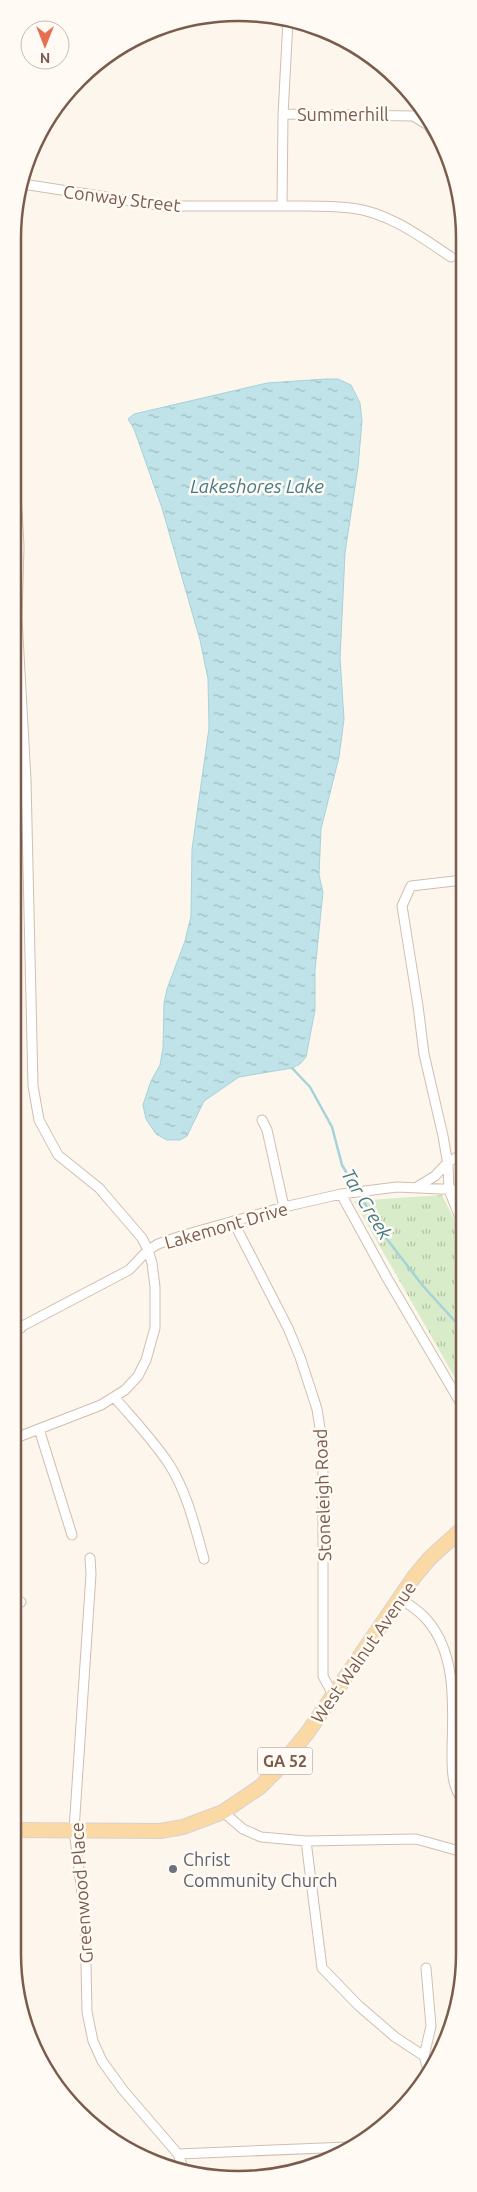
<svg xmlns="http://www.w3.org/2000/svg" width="477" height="2192" viewBox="0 0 477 2192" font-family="Ubuntu,sans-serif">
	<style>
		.park { fill: url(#park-tufts) }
		.water { fill: url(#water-ripples); stroke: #a5d3da }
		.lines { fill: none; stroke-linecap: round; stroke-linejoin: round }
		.stream { stroke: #a5d3da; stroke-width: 2.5 }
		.street-casing { stroke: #d1beb0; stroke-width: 11 }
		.primary-casing { stroke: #dad1cd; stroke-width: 16 }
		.street { stroke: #fff; stroke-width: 9 }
		.primary { stroke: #fbd9a5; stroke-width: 14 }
		.worship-dot { fill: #6b7280; stroke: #fffaf3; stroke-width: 2 }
		.labels { text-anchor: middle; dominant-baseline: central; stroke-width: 5; stroke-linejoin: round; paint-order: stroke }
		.shield { fill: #fffaf3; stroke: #a28b7f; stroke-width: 1 }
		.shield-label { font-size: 16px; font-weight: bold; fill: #7a5c4d }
		.street-label { font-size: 18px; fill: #7a5c4d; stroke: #fffaf3 }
		.worship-label { font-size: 18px; fill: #5b616d; stroke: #fffaf3; text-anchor: start }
		.water-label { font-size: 19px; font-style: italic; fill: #437c86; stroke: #fffaf3 }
		.rim { fill: none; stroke: #7a5c4d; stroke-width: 2.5 }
	</style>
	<defs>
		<pattern id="park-tufts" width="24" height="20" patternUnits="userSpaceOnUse" patternTransform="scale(1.25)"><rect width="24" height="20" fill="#d8ecc9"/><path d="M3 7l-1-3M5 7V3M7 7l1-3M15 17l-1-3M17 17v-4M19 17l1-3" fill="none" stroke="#b4c2a5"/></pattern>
		<pattern id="water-ripples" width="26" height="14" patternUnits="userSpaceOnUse" patternTransform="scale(1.25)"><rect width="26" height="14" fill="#bfe3e8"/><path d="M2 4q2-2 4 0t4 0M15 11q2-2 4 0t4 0" fill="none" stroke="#a0bbbe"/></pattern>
	</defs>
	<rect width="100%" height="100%" fill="#fdf6ec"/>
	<path class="park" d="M442,1195L463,1238V1392L354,1201Z"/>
	<path class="water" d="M326,379H338L351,385L360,403L362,421L358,467L345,553L340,658L344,719L339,757L321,829L319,875L323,892L315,970V1010L306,1057L300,1064L292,1068L239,1077L204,1101L187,1136L180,1140H167L156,1134L146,1119L143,1105L151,1081L160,1065L163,1048L164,1003L167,989L185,941L191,916L192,849L209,728L208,679L200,640L162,508L134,429L128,419L134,414L267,383Z"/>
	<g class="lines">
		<path class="stream" d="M292,1068L310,1087L332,1127L342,1165L357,1190
			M359,1194L383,1234L423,1286L463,1330"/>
		<defs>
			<path id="street" d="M283,114L413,116L428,125L445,151
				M23,184L164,206H282L283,115L288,20
				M282,206C305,206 328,205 351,208C388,212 421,237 451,257
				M262,1120L267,1130L284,1207
				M417,1187L435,1176L448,1162L463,1154
				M341,1194L387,1278L460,1402
				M233,1221L288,1328L300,1357L317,1409L323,1447V1676L333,1695
				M463,1225L449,1190L448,1165L443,1136L424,1054L418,1006L402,906L411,886L463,880
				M13,1315L21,1328
				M13,1331L129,1270L148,1250L158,1244L184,1235L284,1207L341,1194L397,1187L463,1190
				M115,1398C133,1419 153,1440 169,1464C187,1492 195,1527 204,1559
				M39,1429L72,1535
				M13,1439L101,1405L125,1390L138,1376L146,1360L155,1328V1287L152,1263L148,1250L142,1238L99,1188L58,1155L39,1120L33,1086L26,780L17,618L19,546L14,457
				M90,1558L91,1574L74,1830L85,1917L87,2012L93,2041L102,2061L123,2090L178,2154L183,2168
				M400,1598C409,1605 420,1611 427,1620C457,1654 453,1707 452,1749C452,1767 451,1786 463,1801
				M13,1602H21
				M223,1812L243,1829L261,1837L306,1841L416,1839L463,1852
				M306,1841L322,1968L359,2006L395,2037L424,2056L428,2070L426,2076
				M424,2056L431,2026L426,1968
				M178,2154L348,2147"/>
			<path id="primary" d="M13,1830L160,1831L183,1827L223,1812L260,1787L276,1771L308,1732L414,1577L430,1558L463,1528"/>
		</defs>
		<use href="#street" class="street-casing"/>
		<use href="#primary" class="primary-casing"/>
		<use href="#street" class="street"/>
		<use href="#primary" class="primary"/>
	</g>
	<circle class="worship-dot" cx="173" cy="1869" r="5"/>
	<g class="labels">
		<rect class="shield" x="257.5" y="1747.5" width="55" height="27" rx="4"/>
		<g class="shield-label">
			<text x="285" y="1761">GA 52</text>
		</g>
		<g class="street-label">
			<text x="343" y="114">Summerhill</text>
			<text transform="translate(122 198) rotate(7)">Conway Street</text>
			<text transform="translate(226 1225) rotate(-16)">Lakemont Drive</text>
			<text transform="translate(322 1495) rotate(-92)">Stoneleigh Road</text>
			<text transform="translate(363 1652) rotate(-55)">West Walnut Avenue</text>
			<text transform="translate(81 1893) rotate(-94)">Greenwood Place</text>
		</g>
		<g class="worship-label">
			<text x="183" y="1859">Christ<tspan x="183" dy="21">Community Church</tspan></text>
		</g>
		<g class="water-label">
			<text x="257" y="486">Lakeshores Lake</text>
			<text transform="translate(367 1204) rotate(59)">Tar Creek</text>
		</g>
	</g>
	<path d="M0 0H477V2192H0ZM238 21H239A217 217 0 0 1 456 238V1954A217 217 0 0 1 239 2171H238A217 217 0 0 1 21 1954V238A217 217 0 0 1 238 21Z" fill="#fffaf3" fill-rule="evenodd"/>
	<path class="rim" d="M238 21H239A217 217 0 0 1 456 238V1954A217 217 0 0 1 239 2171H238A217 217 0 0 1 21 1954V238A217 217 0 0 1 238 21Z"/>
	<g transform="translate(45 45) rotate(180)"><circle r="24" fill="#fffaf3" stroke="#cabbb1"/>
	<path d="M0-4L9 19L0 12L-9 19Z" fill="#e76f51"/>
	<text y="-8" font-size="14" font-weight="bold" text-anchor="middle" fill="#7a5c4d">N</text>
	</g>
</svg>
